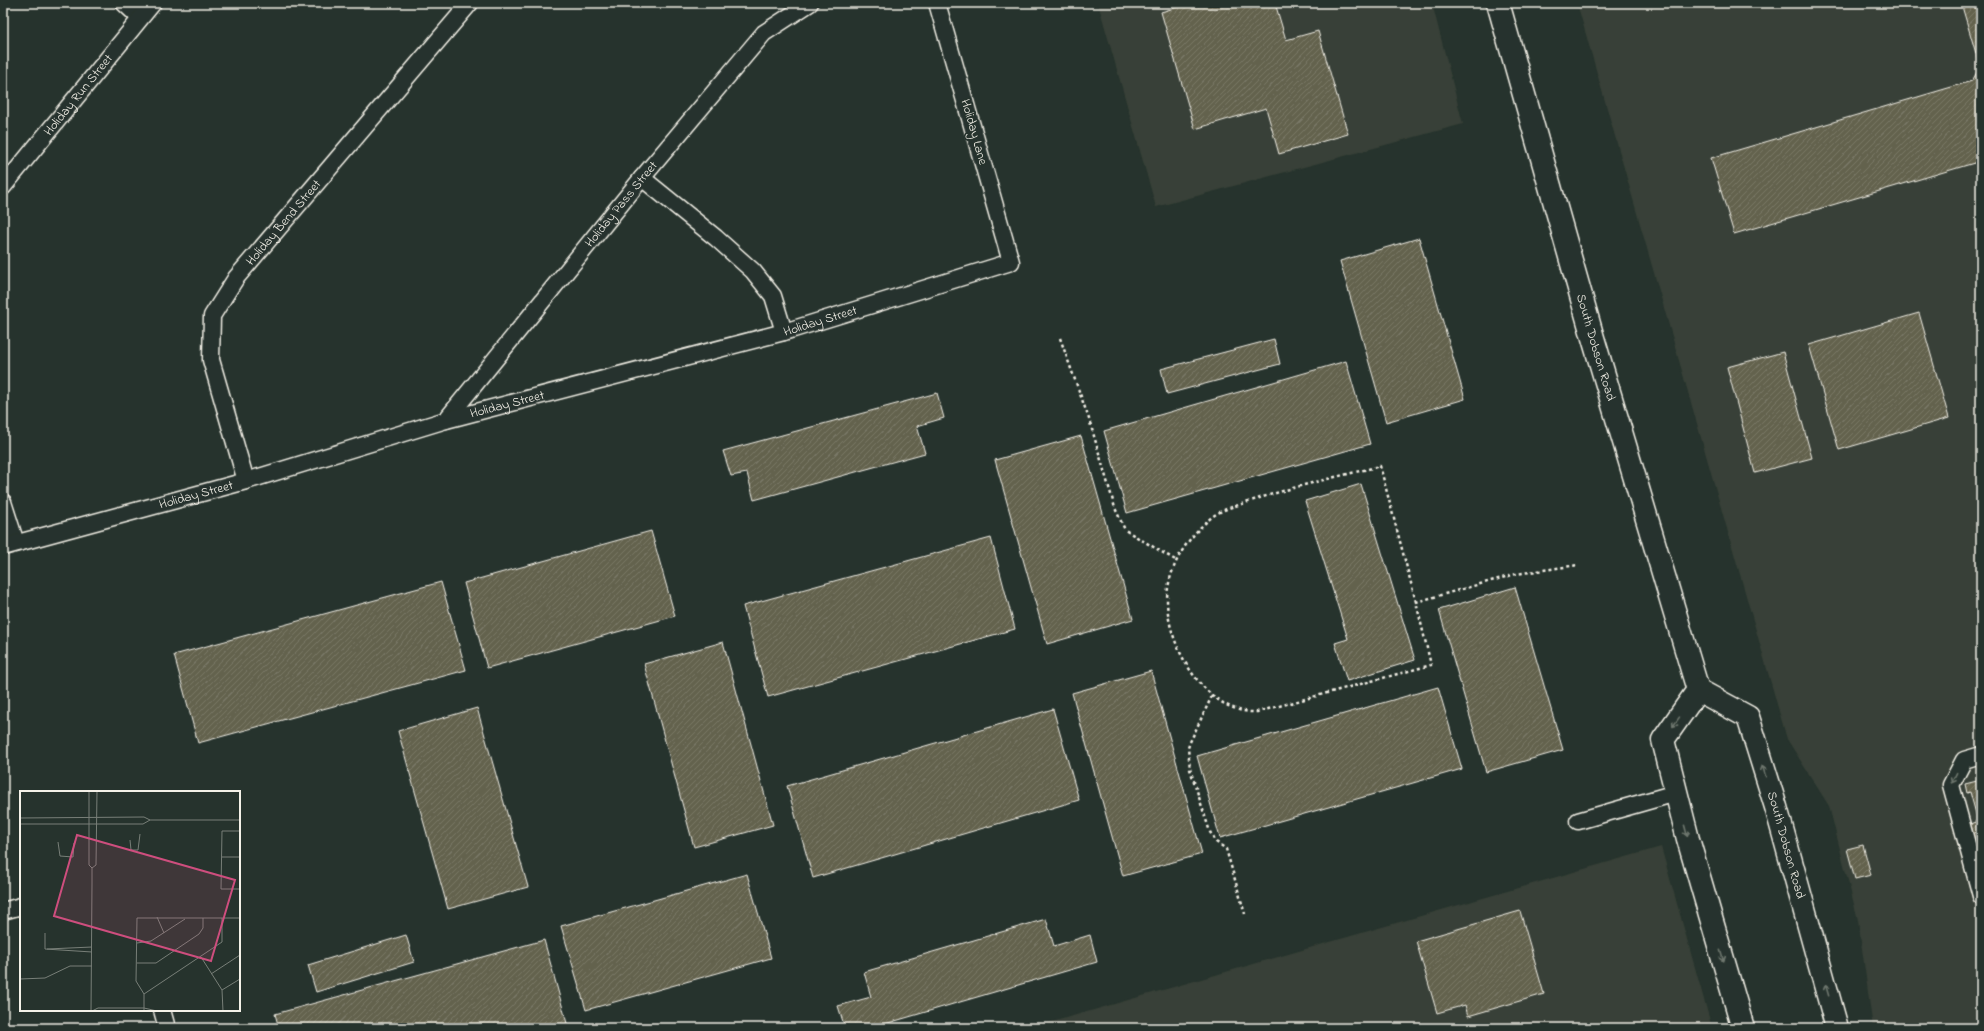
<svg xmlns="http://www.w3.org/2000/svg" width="1984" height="1031" viewBox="0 0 1984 1031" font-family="'Indie Flower',sans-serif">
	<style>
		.built { fill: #384137 }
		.building { fill: url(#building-hatch); stroke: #f4f1e8 }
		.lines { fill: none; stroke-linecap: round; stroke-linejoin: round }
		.lane-casing { stroke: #f4f1e8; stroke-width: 19 }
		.secondary-casing { stroke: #f4f1e8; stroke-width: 25 }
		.path { stroke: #f4f1e8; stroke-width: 2.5; stroke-dasharray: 3 3; stroke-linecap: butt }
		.lane { stroke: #26332d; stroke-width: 16 }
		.secondary { stroke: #26332d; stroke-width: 22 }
		.oneway { stroke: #6e766e }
		.labels { text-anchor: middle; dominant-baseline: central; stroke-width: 3.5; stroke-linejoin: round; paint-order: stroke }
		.street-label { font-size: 13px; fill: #f4f1e8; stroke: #26332d }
		.inset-road { fill: none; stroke: #787f78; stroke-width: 1 }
		.view { fill: #ce4e7e; fill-opacity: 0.15; stroke: #ce4e7e; stroke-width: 2 }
		.inset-edge { fill: none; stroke: #f4f1e8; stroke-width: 2 }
	</style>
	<defs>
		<pattern id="building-hatch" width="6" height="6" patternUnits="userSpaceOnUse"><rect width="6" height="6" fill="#63624e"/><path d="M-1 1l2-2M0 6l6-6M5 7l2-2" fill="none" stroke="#7a7968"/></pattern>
	</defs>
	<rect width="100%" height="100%" fill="#26332d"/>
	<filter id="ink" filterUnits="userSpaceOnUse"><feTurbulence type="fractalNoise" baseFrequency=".025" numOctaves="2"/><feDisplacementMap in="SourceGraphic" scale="8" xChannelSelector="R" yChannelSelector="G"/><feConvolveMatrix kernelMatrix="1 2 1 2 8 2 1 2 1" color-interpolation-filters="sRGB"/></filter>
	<g filter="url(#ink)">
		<path class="built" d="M1098,3H1432L1463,124L1156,207Z
			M1577,3H1981V1028H1873L1858,920L1829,806L1787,739Z
			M1661,847L1712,1028H1031Z"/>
		<path class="building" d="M1191,3H1275L1286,40L1318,31L1348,134L1279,154L1266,108L1195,129L1161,12Z
			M1961,3H1981V161L1734,234L1711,158L1972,81L1980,67Z
			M1419,238L1465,399L1386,422L1340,261Z
			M1919,313L1949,418L1839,450L1809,345Z
			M1274,339L1280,364L1167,394L1161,369Z
			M1783,352L1812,458L1755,473L1727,367Z
			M1346,361L1370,444L1127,513L1104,431Z
			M937,393L944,418L917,426L925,453L754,500L747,473L731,476L723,451Z
			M1081,436L1133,619L1047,644L995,460Z
			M1361,484L1415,660L1347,681L1335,643L1348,639L1305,501Z
			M651,531L675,616L487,668L464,583Z
			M991,538L1015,629L768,697L743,606Z
			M441,582L466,670L198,743L174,655Z
			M1515,587L1563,750L1486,772L1439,610Z
			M723,642L773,825L694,847L644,664Z
			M1151,671L1202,854L1123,876L1072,693Z
			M1438,687L1462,769L1220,838L1197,756Z
			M477,708L528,887L448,909L398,731Z
			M1053,709L1079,800L813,878L787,786Z
			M1981,780V847L1979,842L1975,843L1970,824L1978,821L1970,792L1967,793L1965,784Z
			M1863,845L1871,875L1855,879L1847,849Z
			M747,874L771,958L586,1010L561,926Z
			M1520,911L1544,994L1468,1016L1465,1005L1437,1013L1416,941Z
			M1046,919L1054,946L1090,935L1097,962L871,1028H845L838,1006L871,997L864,972Z
			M406,935L414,962L316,992L308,965Z
			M544,940L568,1027L279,1028L275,1014Z"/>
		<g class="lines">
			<defs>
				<g id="lane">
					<path d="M124,3L140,18"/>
					<path d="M642,178L716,238L753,271L773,296L784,332"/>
					<path id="s1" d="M3,187L153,3"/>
					<path id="s2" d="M446,420L642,178L764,33L810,3"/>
					<path id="s3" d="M246,481L211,360L212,316L236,278L470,3"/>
					<path d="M3,502L16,543"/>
					<path id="s4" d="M3,547L246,481L446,420L784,332L1011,262L937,3"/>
					<path d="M1981,755L1964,760L1951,785L1981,896"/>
					<path d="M1578,821L1676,793"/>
					<path d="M3,911L21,906"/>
					<path d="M162,1010L167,1028"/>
				</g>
				<g id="secondary">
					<path id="s5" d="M1498,3L1593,338L1698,690L1748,717L1776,807L1837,1028"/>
					<path d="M1698,690L1663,740L1688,839L1743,1028"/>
				</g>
			</defs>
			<use href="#lane" class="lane-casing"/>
			<use href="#secondary" class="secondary-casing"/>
			<path class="path" d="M1060,338L1089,419L1115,508L1125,530L1177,561
				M1416,602L1380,466C1336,477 1291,487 1248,502C1236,506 1222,509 1212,517C1190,535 1173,559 1168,588C1160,635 1203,715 1257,712L1431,665L1416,602L1516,574L1578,565
				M1212,696L1190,742L1188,748L1190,769L1210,832L1216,842L1226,849L1245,914"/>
			<use href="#lane" class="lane"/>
			<use href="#secondary" class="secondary"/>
		</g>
		<defs><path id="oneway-shaft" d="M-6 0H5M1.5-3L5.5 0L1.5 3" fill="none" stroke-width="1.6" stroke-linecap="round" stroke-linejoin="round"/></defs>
		<g class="oneway">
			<use href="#oneway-shaft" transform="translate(1676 722) rotate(125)"/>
			<use href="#oneway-shaft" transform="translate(1764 771) rotate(-107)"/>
			<use href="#oneway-shaft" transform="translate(1954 778) rotate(117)"/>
			<use href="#oneway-shaft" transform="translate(1686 831) rotate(75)"/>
			<use href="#oneway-shaft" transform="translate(1722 956) rotate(74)"/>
			<use href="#oneway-shaft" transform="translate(1827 990) rotate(-106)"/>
		</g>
	</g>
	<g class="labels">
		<g class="street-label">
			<text stroke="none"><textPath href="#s1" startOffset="119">Holiday Run Street</textPath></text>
			<text transform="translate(974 132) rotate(74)">Holiday Lane</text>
			<text stroke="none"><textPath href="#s2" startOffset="278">Holiday Pass Street</textPath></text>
			<text stroke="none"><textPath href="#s3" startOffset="288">Holiday Bend Street</textPath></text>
			<text stroke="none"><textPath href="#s4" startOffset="848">Holiday Street</textPath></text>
			<text stroke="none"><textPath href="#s5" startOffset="358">South Dobson Road</textPath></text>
			<text stroke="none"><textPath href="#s4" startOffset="524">Holiday Street</textPath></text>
			<text stroke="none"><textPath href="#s4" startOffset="200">Holiday Street</textPath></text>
			<text stroke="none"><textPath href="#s5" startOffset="906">South Dobson Road</textPath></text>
		</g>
	</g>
	<g transform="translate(20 791)">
		<rect width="220" height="220" fill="#26332d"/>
		<path class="inset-road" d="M69,0V74L72,77V92L71,220M0,27L124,26L130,29H220M0,33H123L130,29M220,40H202L201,98H220M110,49L111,59H118L120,43M38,51L40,65L53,66L54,52M202,66H220M72,77L76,74L77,0M137,126L144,142M117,152L131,150L165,128M25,158L72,161M25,158V142M27,158L72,156M181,166L202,199L203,220M117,172H136L179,143L183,137V127M191,183L220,164M0,188L25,187L50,175H72M202,199L220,188M124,203L202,151V127M72,220L78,217H124L137,220M124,220V203L116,190L117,127H220"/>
		<path class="view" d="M57,44L215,89L191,170L34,125Z"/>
		<rect width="220" height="220" class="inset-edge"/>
	</g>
	<rect width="1984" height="1031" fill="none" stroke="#26332d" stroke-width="16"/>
	<rect x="8" y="8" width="1968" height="1015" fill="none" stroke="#f4f1e8" stroke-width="1.5" filter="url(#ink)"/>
</svg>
